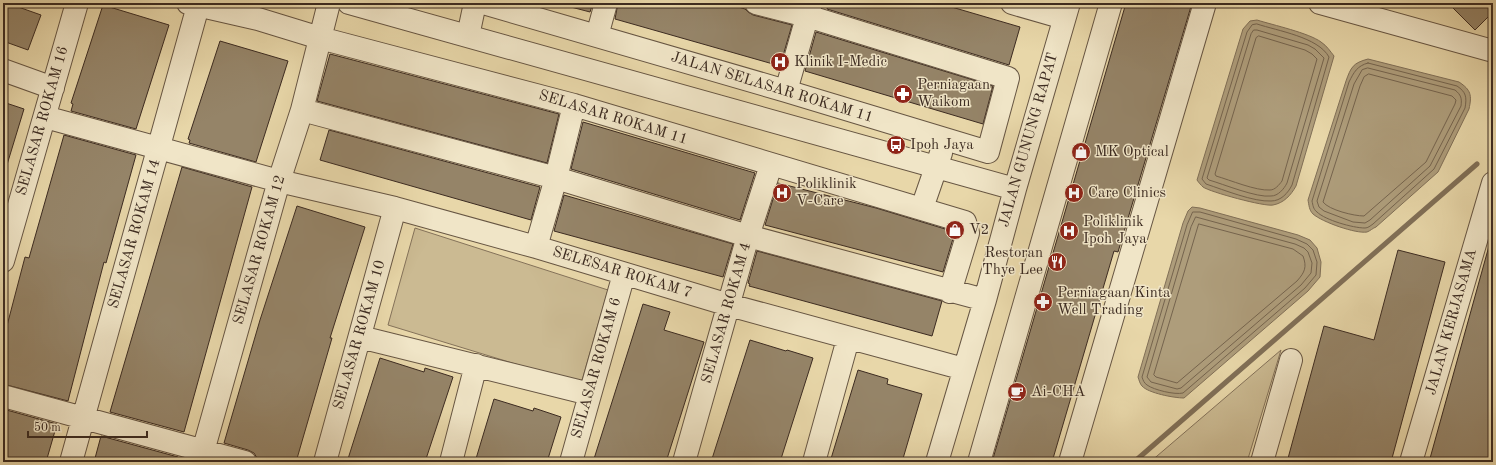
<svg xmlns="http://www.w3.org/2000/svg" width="1496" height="465" viewBox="0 0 1496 465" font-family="'Old Standard TT',serif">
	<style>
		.green { fill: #cbba92; stroke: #84725a }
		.water { fill: #ae9d7b; stroke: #806f57 }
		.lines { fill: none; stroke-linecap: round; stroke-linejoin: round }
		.shore { stroke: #75644e; stroke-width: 1 }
		.stream { stroke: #806f57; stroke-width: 5 }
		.building { fill: #958468; stroke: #3c2b21 }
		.minor-casing { stroke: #675643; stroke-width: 24 }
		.minor { stroke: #f0e5c7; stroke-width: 22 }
		.labels { text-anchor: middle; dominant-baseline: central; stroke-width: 3; stroke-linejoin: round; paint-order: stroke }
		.poi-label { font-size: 15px; fill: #3c2b21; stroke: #f0e5c7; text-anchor: start }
		.street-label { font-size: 15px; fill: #3c2b21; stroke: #f0e5c7 }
	</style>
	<rect width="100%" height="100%" fill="#e8d7a9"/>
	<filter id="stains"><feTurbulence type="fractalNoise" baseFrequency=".005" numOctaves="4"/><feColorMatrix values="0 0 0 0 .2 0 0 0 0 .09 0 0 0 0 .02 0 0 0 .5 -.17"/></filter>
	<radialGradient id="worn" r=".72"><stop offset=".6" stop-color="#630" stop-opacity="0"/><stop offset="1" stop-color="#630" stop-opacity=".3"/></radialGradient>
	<path class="green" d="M415,228L608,290L581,384L388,325Z
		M1281,350L1247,462H1150Z"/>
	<path class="water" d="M1257,20C1273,25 1309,33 1321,42C1327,46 1330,51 1334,56L1296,186C1291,195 1284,203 1273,205C1265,207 1210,192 1203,187C1201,185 1199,183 1197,180L1243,29L1250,21Z
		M1368,59L1459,82C1471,90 1472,95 1469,109L1438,172L1376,227C1373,228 1370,231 1367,232C1356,234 1322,222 1313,214C1309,210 1309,205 1308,200L1346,81C1351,67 1353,63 1368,59Z
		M1192,207L1200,208L1298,235L1310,240L1317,248L1321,262L1320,277L1308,291L1184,398C1174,398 1148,393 1142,386C1140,384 1139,380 1138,377L1183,223L1188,211Z"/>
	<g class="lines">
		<path class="shore" d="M1257,24C1278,31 1318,37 1329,57L1292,185C1288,193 1281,201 1271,201C1254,202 1224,190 1206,184L1202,179L1247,32L1252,25Z
			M1254,30H1257L1308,45L1315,49L1324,58L1287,183C1284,189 1278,196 1271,196C1257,198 1223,184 1209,180L1207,178L1251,34Z
			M1259,36L1305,50L1312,54L1317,59L1282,181C1279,185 1275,190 1270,190C1256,191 1230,180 1216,176L1215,174L1256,38Z
			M1368,63L1457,86C1466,92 1467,97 1465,108L1434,169L1373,224C1370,226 1368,228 1365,228C1353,228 1325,220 1317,212C1313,209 1313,205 1312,201L1349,82C1354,72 1357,66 1368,63Z
			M1368,68L1455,90C1461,95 1462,98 1461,106L1430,166L1370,220L1365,223L1353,222L1324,211L1319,207L1317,201L1354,84L1362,70Z
			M1369,74L1452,96L1456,100L1455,104L1426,162L1364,216C1354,216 1329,210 1323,202L1360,86L1364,77Z
			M1193,212H1200L1296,239L1307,244L1313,250L1317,262L1316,275L1305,288L1183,393C1175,395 1154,390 1147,385C1144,383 1143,380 1142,377L1187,225Z
			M1196,217L1295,244L1304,248L1308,252L1312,263L1311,273L1301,285L1181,388L1177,389L1151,382L1147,377L1191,227Z
			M1199,224L1293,249L1303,256C1307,267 1305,272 1297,281L1177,383L1156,377L1154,375Z"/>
		<path class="stream" d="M1134,462L1477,164"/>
	</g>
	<path class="building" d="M3,3H7L41,15L28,50L3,41Z
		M571,3H593L590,12L571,7Z
		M618,3H725L745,9L748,12L753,15L792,25L780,66L615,19Z
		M829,3H938L1020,27L1009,65L827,9Z
		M1126,3H1192L1118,252L1114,251L1052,462H992Z
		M1448,3H1493V12L1475,30Z
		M103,5L169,25L136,129L71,111L73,104L71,103Z
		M816,32L993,86L983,124L805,71Z
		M220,41L288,61L256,162L189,143L190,140L188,139Z
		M330,54L559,114L547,163L317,101Z
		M3,102L24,109L6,168H3Z
		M583,122L755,173L740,220L571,169Z
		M329,130L540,187L531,220L320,160Z
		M64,135L136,155L106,263L104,262L68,401L3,384V341L25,257L29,258Z
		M182,167L252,187L184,432L110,412Z
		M778,183L876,208L955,232L943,272L765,225Z
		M564,195L733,244L723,277L554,231Z
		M297,206L365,227L330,338H332L296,462H272L257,458L254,453L248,450L224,443L260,320Z
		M1489,246L1493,247V462H1429Z
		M1398,250L1445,262L1391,462H1287L1324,326L1374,340Z
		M757,251L942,301L932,336L749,286L750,284L748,283Z
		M643,304L670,312L664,330L704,342L666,462H593Z
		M750,340L786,351L787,350L813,358L780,462H711Z
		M380,358L424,372L425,368L453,377L425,462H347Z
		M858,370L888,379L887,384L922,394L902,462H830Z
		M494,399L533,411L534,408L561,417L547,462H475Z
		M3,409L57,424L46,462H3Z
		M101,436L178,457L176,462H94Z"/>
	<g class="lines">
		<defs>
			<path id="minor" d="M188,3L258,19L320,38L574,105L965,222L968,233L950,292
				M349,3L1015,189
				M483,3L786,91L988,152L1008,78L807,16L756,3
				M1012,3L1064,18
				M1320,3L1493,51
				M468,36L475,3
				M597,36L606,3
				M3,70L53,88
				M786,91L811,3
				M302,110L556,178L748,236L985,300
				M45,117L279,181L395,208L536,247L729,305L964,369
				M922,208L941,153
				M536,247L556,178L574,105
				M3,261L77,3
				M360,337L590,394
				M3,396L245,462
				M71,462L198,6
				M200,462L279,181L302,110L329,3
				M325,462L395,208
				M451,462L476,365
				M571,462L624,274
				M684,462L748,236L771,165
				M814,462L848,339
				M937,462L985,300L1015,189L1069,3
				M979,462L1111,3
				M1070,462L1205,3
				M1262,462L1291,360
				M1411,462L1493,183"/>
		</defs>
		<use href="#minor" class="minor-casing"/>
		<use href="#minor" class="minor"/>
	</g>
	<defs>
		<symbol id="hospital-disc" viewBox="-11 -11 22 22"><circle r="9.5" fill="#8f2418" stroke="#f0e5c7"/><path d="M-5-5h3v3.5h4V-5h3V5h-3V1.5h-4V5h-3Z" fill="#fff"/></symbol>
		<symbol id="pharmacy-disc" viewBox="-11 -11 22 22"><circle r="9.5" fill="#8f2418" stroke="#f0e5c7"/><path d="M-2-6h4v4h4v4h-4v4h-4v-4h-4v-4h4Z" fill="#fff"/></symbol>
		<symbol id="bus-disc" viewBox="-11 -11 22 22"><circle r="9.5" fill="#8f2418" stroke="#f0e5c7"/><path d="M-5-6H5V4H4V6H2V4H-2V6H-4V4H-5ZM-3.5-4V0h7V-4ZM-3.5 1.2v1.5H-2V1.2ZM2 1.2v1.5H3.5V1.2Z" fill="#fff"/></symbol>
		<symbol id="shop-disc" viewBox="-11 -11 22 22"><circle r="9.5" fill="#8f2418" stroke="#f0e5c7"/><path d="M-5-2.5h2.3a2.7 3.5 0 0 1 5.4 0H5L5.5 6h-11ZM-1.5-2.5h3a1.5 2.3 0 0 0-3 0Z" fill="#fff"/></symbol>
		<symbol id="restaurant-disc" viewBox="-11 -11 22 22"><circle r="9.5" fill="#8f2418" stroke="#f0e5c7"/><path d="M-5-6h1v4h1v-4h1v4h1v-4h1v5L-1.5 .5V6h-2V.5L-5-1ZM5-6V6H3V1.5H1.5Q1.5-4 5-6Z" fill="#fff"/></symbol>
		<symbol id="cafe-disc" viewBox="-11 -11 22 22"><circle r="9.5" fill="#8f2418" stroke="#f0e5c7"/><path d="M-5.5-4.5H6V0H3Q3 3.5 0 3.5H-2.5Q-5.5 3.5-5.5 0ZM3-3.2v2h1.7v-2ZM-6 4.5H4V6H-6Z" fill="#fff"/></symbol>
	</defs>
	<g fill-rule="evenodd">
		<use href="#hospital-disc" x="769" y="51" width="22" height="22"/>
		<use href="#pharmacy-disc" x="892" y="83" width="22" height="22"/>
		<use href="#bus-disc" x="885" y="134" width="22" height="22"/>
		<use href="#shop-disc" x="1070" y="141" width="22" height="22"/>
		<use href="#hospital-disc" x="771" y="182" width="22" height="22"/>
		<use href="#hospital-disc" x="1063" y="182" width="22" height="22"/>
		<use href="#shop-disc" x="944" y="219" width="22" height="22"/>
		<use href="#hospital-disc" x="1058" y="220" width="22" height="22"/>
		<use href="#restaurant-disc" x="1046" y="251" width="22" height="22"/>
		<use href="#pharmacy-disc" x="1032" y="291" width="22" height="22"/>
		<use href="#cafe-disc" x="1006" y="381" width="22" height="22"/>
	</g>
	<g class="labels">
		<g class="poi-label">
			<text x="794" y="62">Klinik I-Medic</text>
			<text x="917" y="85">Perniagaan<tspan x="917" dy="17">Waikom</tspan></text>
			<text x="910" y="145">Ipoh Jaya</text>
			<text x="1095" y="152">MK Optical</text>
			<text x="796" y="184">Poliklinik<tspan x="796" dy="17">V-Care</tspan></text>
			<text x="1088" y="193">Care Clinics</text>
			<text x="1083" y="222">Poliklinik<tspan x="1083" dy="17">Ipoh Jaya</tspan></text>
			<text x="969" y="230">V2</text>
			<text x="1043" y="253" text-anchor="end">Restoran<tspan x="1043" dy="17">Thye Lee</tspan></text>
			<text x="1057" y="293">Perniagaan Kinta<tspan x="1057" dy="17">Well Trading</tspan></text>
			<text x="1031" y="392">Ai-CHA</text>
		</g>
		<g class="street-label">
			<text transform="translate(772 88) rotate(17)">JALAN SELASAR ROKAM 11</text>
			<text transform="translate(613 118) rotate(17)">SELASAR ROKAM 11</text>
			<text transform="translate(43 121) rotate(-74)">SELASAR ROKAM 16</text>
			<text transform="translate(1029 140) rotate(-74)">JALAN GUNUNG RAPAT</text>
			<text transform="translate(135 234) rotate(-74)">SELASAR ROKAM 14</text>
			<text transform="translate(260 250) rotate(-74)">SELASAR ROKAM 12</text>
			<text transform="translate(622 273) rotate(17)">SELESAR ROKAM 7</text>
			<text transform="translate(727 313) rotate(-74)">SELASAR ROKAM 4</text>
			<text transform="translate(1452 322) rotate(-74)">JALAN KERJASAMA</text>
			<text transform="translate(360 335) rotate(-74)">SELASAR ROKAM 10</text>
			<text transform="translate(597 368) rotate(-74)">SELASAR ROKAM 6</text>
		</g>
	</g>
	<rect width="1496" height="465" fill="none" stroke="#e8d7a9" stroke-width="16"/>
	<rect x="4" y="4" width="1488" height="457" fill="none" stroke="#3c2b21" stroke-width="2"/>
	<rect x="8" y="8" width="1480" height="449" fill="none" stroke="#3c2b21"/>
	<path d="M28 431v6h119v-6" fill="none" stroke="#3c2b21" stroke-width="2"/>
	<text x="34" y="431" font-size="12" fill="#3c2b21" stroke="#f0e5c7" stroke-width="3" paint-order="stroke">50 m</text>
	<rect width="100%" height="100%" filter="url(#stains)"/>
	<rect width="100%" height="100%" fill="url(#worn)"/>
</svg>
